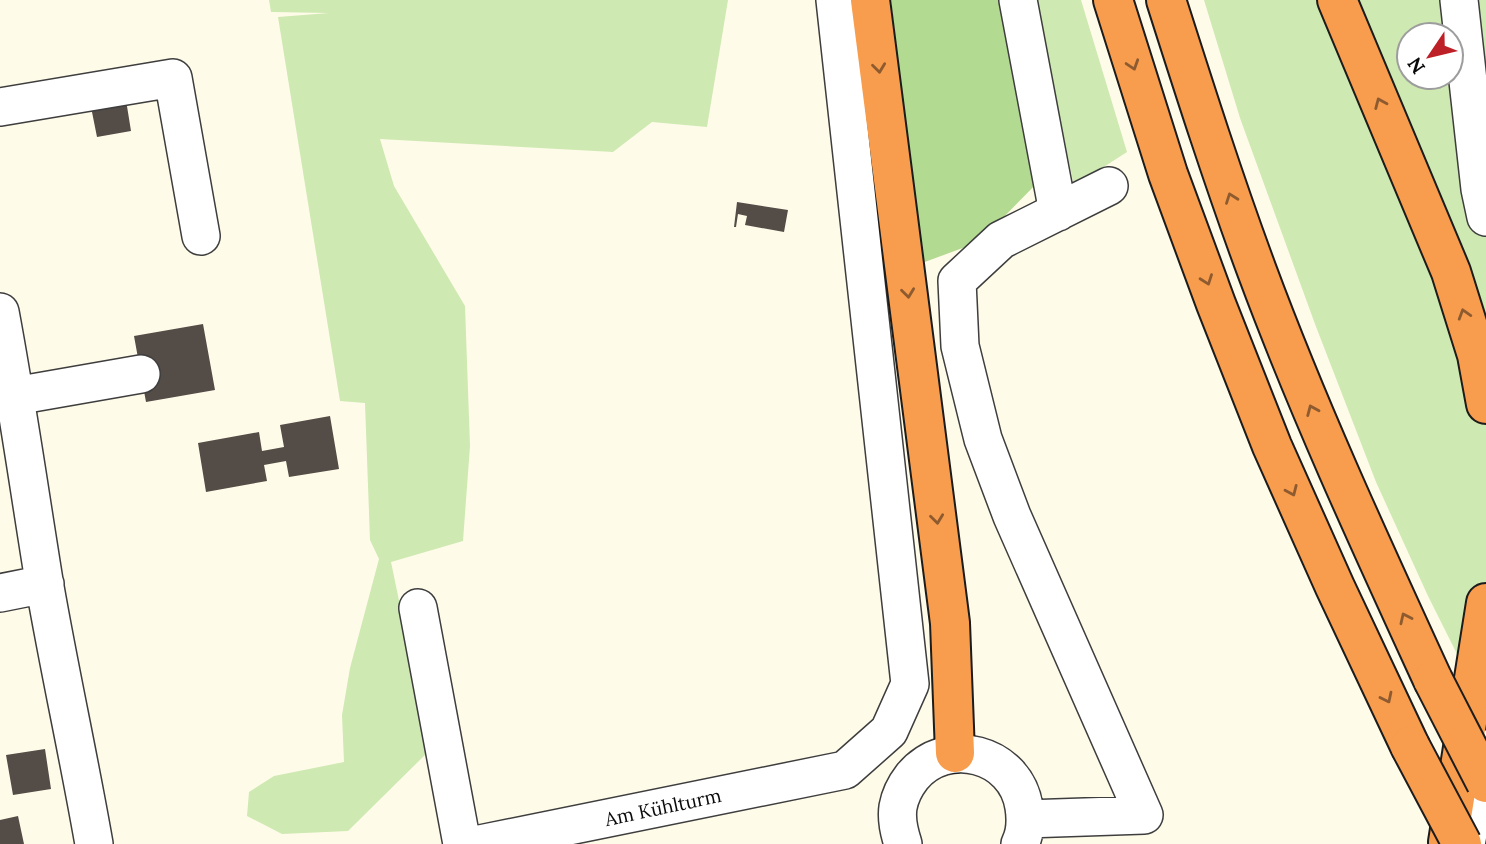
<svg xmlns="http://www.w3.org/2000/svg" width="1486" height="844" viewBox="0 0 1486 844" font-family="Lora,serif">
	<style>
		.green { fill: #cee9b2; fill-rule: evenodd }
		.forest { fill: #b2da91 }
		.building { fill: #544c47 }
		.lines { fill: none; stroke-linecap: round; stroke-linejoin: round }
		.minor-casing { stroke: #3e3e3e; stroke-width: 40 }
		.highway-casing { stroke: #1c1c1c; stroke-width: 42 }
		.minor { stroke: #fff; stroke-width: 37 }
		.highway { stroke: #f89c4d; stroke-width: 38 }
		.highway-bridge-casing { stroke: #1c1c1c; stroke-width: 42; stroke-linecap: butt }
		.highway-bridge { stroke: #f89c4d; stroke-width: 38 }
		.oneway { stroke: #8d5b2f }
		.labels { text-anchor: middle; dominant-baseline: central; stroke-width: 7; stroke-linejoin: round; paint-order: stroke }
		.street-label { font-size: 19px; fill: #0b0b0b; stroke: #fff }
	</style>
	<rect width="100%" height="100%" fill="#fffbe9"/>
	<path class="green" d="M269,0H728L707,127L652,122L613,152L380,139L394,186L465,306L470,446L463,541L391,562L430,750L348,831L282,834L247,816L249,792L274,776L344,762L342,715L350,668L379,559L370,540L365,403L340,401L278,17L329,13L271,12Z
		M1035,0H1081L1127,152L1074,186Z
		M1204,0H1486V712L1428,596L1376,482L1315,324L1240,118ZM1409,35H1451V77H1409Z"/>
	<path class="forest" d="M891,0H1006L1043,177L979,242L922,263Z"/>
	<path class="building" d="M126,100L131,131L97,137L91,107Z
		M737,202L788,210L784,232L745,225L747,216L738,214L736,227H734Z
		M203,324L215,390L146,402L134,336Z
		M330,416L339,469L289,477L286,461L264,465L267,481L206,492L198,443L259,432L262,451L284,447L280,425Z
		M45,749L51,789L13,795L6,755Z
		M18,816L24,844H0V820Z"/>
	<g class="lines">
		<defs>
			<path id="minor" d="M1018,0L1058,212
				M1459,0L1480,189L1486,217
				M0,107L173,78L201,236
				M0,312C17,403 30,495 45,587C60,673 79,758 94,844
				M15,396L141,374
				M0,593L45,584
				M418,608L462,844
				M1026,819L1144,815L1012,516L983,439L960,346L957,281L1001,240L1109,186
				M480,844L845,770L889,731L910,684L835,0
				M903,844C899,832 896,820 898,807C900,796 905,786 912,777C946,735 1016,753 1024,807C1026,820 1026,832 1020,844
				M1466,844L1485,749"/>
			<path id="highway" d="M870,0L950,623L955,753
				M1113,0L1168,174L1216,304L1272,446L1335,587L1410,746
				M1166,0C1195,91 1224,182 1257,271C1309,411 1371,545 1433,680
				M1337,0L1451,272L1477,355L1486,404
				M1448,842L1486,603"/>
		</defs>
		<use href="#minor" class="minor-casing"/>
		<use href="#highway" class="highway-casing"/>
		<use href="#minor" class="minor"/>
		<use href="#highway" class="highway"/>
		<defs>
			<path id="highway-bridge" d="M1433,680L1486,783
				M1410,746L1462,844"/>
		</defs>
		<use href="#highway-bridge" class="highway-bridge-casing"/>
		<use href="#highway-bridge" class="highway-bridge"/>
	</g>
	<defs><path id="oneway-chevron" d="M-2-3.5L2.5 0L-2 3.5" fill="none" stroke-width="1.6" stroke-linecap="round" stroke-linejoin="round" transform="scale(1.75)"/></defs>
	<g class="oneway">
		<use href="#oneway-chevron" transform="translate(1133 65) rotate(72)"/>
		<use href="#oneway-chevron" transform="translate(879 68) rotate(83)"/>
		<use href="#oneway-chevron" transform="translate(1380 103) rotate(-113)"/>
		<use href="#oneway-chevron" transform="translate(1231 198) rotate(-110)"/>
		<use href="#oneway-chevron" transform="translate(1207 280) rotate(70)"/>
		<use href="#oneway-chevron" transform="translate(908 293) rotate(83)"/>
		<use href="#oneway-chevron" transform="translate(1464 314) rotate(-107)"/>
		<use href="#oneway-chevron" transform="translate(1312 410) rotate(-113)"/>
		<use href="#oneway-chevron" transform="translate(1292 491) rotate(66)"/>
		<use href="#oneway-chevron" transform="translate(937 519) rotate(83)"/>
		<use href="#oneway-chevron" transform="translate(1405 618) rotate(-115)"/>
		<use href="#oneway-chevron" transform="translate(1387 698) rotate(64)"/>
	</g>
	<g class="labels">
		<g class="street-label">
			<text transform="translate(663 807) rotate(-12)">Am Kühlturm</text>
		</g>
	</g>
	<g transform="translate(1430 56) rotate(235)"><circle r="33" fill="#ffffff" stroke="#9d9d9d" stroke-width="2"/>
	<path d="M0-5L12 26L0 18L-12 26Z" fill="#bd2027"/>
	<text y="-10" font-size="19" font-weight="bold" text-anchor="middle" fill="#0b0b0b">N</text>
	</g>
</svg>
